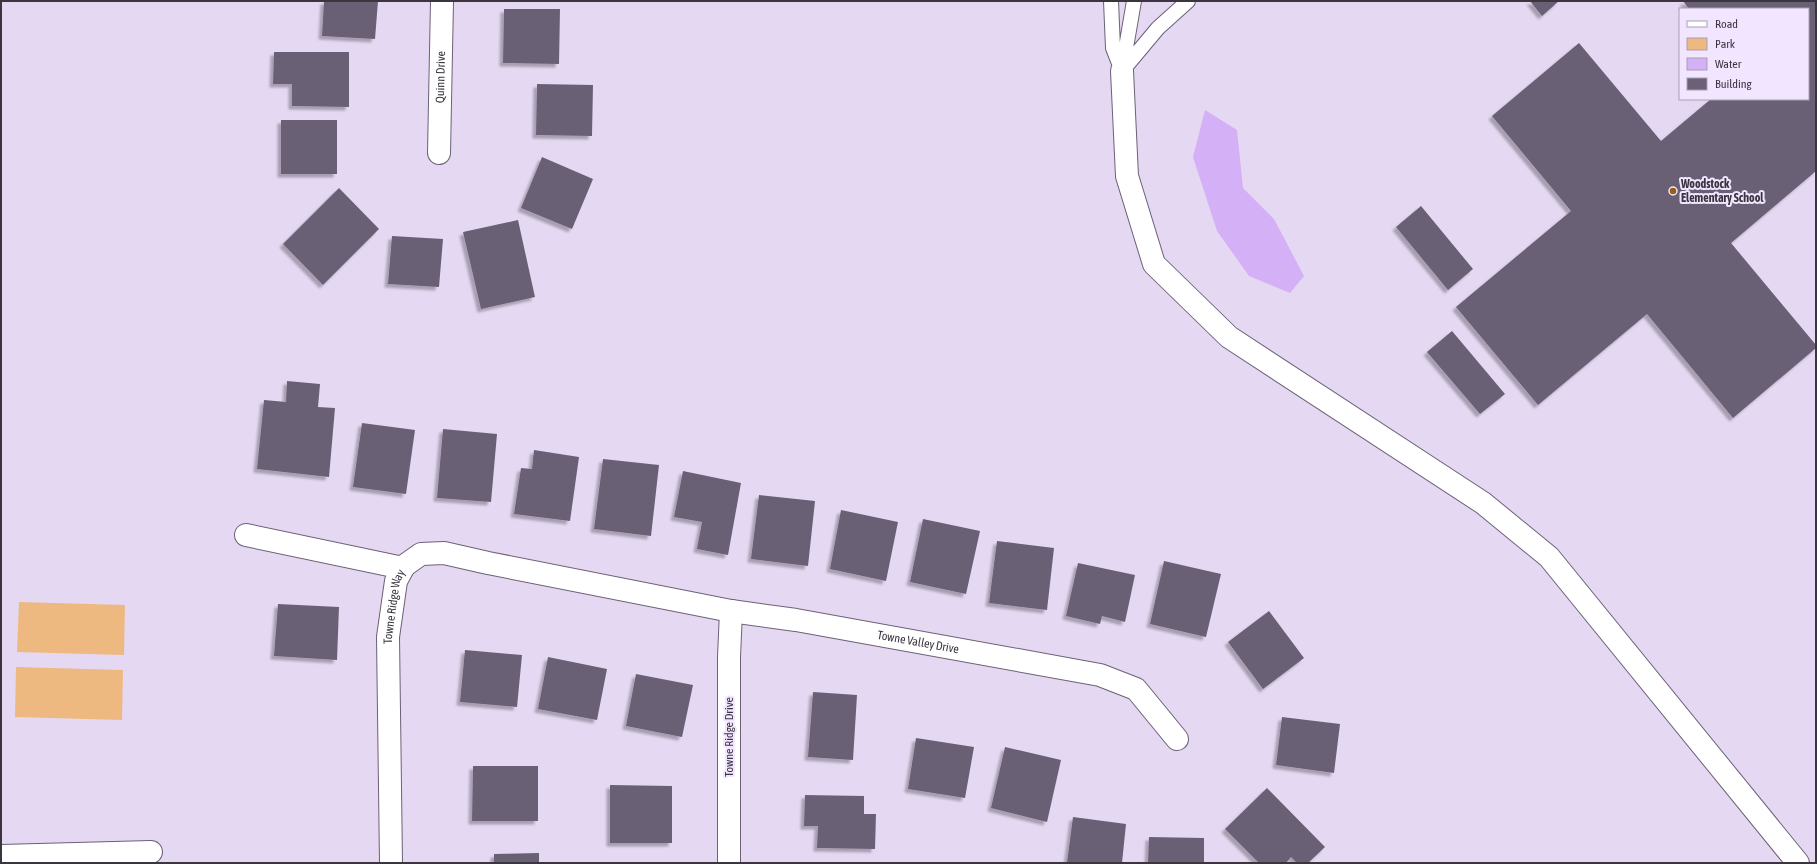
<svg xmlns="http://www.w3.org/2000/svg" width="1817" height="864" viewBox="0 0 1817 864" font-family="'Asap Condensed',sans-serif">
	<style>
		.green { fill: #edb981 }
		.water { fill: #d4b0f6 }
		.building { fill: #6b6076; filter: url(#shadow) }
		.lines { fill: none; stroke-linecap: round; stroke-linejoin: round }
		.lane-casing { stroke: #6c6177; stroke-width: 16 }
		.street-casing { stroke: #6c6177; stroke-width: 24 }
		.lane { stroke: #fff; stroke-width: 14 }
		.street { stroke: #fff; stroke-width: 22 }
		.poi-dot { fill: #955f16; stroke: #f2e5ff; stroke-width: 1.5 }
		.labels { text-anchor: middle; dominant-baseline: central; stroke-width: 4; stroke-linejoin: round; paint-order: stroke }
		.street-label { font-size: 12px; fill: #3a353f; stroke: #f2e5ff }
		.poi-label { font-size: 12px; font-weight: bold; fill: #3a353f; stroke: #f2e5ff; text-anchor: start }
	</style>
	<defs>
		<filter id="shadow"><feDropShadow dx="-3.5" dy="3.5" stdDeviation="1" flood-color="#0004"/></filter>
	</defs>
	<rect width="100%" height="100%" fill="#e5d8f2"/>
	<path class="green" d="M19,602L125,605L124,655L17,652Z
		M16,667L123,670L122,720L15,717Z"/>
	<path class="water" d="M1205,110L1237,130L1243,188L1274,219L1304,276L1290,293L1249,276L1217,231L1193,157Z"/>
	<path class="building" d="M324,1H378L375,39L322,36Z
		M1530,1H1559L1542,16Z
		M1683,1H1816V171L1731,243L1816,345V348L1733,418L1647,314L1538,405L1456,307L1571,211L1492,116L1579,43L1661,141L1711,99H1808V9H1689Z
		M504,9H560L559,64L503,63Z
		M274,52H349V107L292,106V84H273Z
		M537,84L593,85L592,136L536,135Z
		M281,120H337V174H281Z
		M542,157L593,179L572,229L521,208Z
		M339,188L379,229L323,285L283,244Z
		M1421,206L1473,269L1448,290L1396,227Z
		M518,220L535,297L481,309L463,232Z
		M392,236L443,239L439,287L388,284Z
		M1452,331L1505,394L1480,414L1427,352Z
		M287,381L320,384L318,407L335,408L329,477L257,469L264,400L286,402Z
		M362,423L415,430L406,494L353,487Z
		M443,429L497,434L491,502L437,498Z
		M534,450L579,457L570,521L514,514L521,468L532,469Z
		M603,459L659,465L651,536L594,529Z
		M683,471L741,483L728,555L697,549L702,522L674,517Z
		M759,495L815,501L808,566L751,559Z
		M841,510L898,522L886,581L830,569Z
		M923,519L980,531L966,594L910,582Z
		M997,541L1054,548L1047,610L989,603Z
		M1164,561L1221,574L1206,637L1150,624Z
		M1078,563L1135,575L1125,622L1102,616L1100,624L1066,616Z
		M278,604L339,607L337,660L274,656Z
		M1269,611L1304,658L1263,689L1228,642Z
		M465,650L522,655L517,707L460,702Z
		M548,657L607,669L597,720L538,709Z
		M636,674L693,685L682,737L626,726Z
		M813,692L857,695L853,760L808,757Z
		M1282,717L1340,724L1334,773L1276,765Z
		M916,738L974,747L965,798L908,789Z
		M1005,747L1061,760L1047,822L991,808Z
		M473,766H538V821H472Z
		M610,785L672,786V843H610Z
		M1267,788L1325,847L1308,863H1297L1291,857L1286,863H1259L1225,829Z
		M805,795L864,796V814H876L875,849L817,848L818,826H804Z
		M1073,817L1126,824L1122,863H1067Z
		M1149,837L1204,838V863H1148Z
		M539,853V863H494V854Z"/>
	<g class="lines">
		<defs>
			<path id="lane" d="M1111,1L1113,48L1122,71
				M1122,71L1158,28L1188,1
				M1122,71L1134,1"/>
			<g id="street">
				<path d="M1122,71L1127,176L1154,264L1229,337L1483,503L1549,557L1798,863"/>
				<path id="s1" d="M439,153L442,1"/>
				<path d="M246,535L403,568"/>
				<path d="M1,856L151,852"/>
				<path id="s2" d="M391,863L388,637L396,581L404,566L421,554L444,553L488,563L731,611L796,620L1100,675L1136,689L1177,739"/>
				<path d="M729,863V657L731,611"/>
			</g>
		</defs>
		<use href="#lane" class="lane-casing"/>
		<use href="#street" class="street-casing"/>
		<use href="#lane" class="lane"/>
		<use href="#street" class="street"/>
	</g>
	<circle class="poi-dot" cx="1673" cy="191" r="4"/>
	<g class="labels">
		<g class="street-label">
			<text stroke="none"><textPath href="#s1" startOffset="76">Quinn Drive</textPath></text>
			<text stroke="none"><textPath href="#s2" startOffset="257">Towne Ridge Way</textPath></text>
			<text stroke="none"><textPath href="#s2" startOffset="826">Towne Valley Drive</textPath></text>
			<text transform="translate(729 737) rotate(-90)">Towne Ridge Drive</text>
		</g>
		<g class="poi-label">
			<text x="1681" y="184">Woodstock<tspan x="1681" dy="14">Elementary School</tspan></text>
		</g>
	</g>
	<rect width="1817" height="864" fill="none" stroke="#3a353f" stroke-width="4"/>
	<rect x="1679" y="8" width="130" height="92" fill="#f2e5ff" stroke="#a89fb2"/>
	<rect x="1687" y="21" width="20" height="6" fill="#ffffff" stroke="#a89fb2"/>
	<text x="1715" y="28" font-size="12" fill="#3a353f">Road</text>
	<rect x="1687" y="38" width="20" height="12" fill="#edb981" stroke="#a89fb2"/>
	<text x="1715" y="48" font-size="12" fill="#3a353f">Park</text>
	<rect x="1687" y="58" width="20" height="12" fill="#d4b0f6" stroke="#a89fb2"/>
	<text x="1715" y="68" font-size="12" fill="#3a353f">Water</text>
	<rect x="1687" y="78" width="20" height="12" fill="#6b6076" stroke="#a89fb2"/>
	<text x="1715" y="88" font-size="12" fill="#3a353f">Building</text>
</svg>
